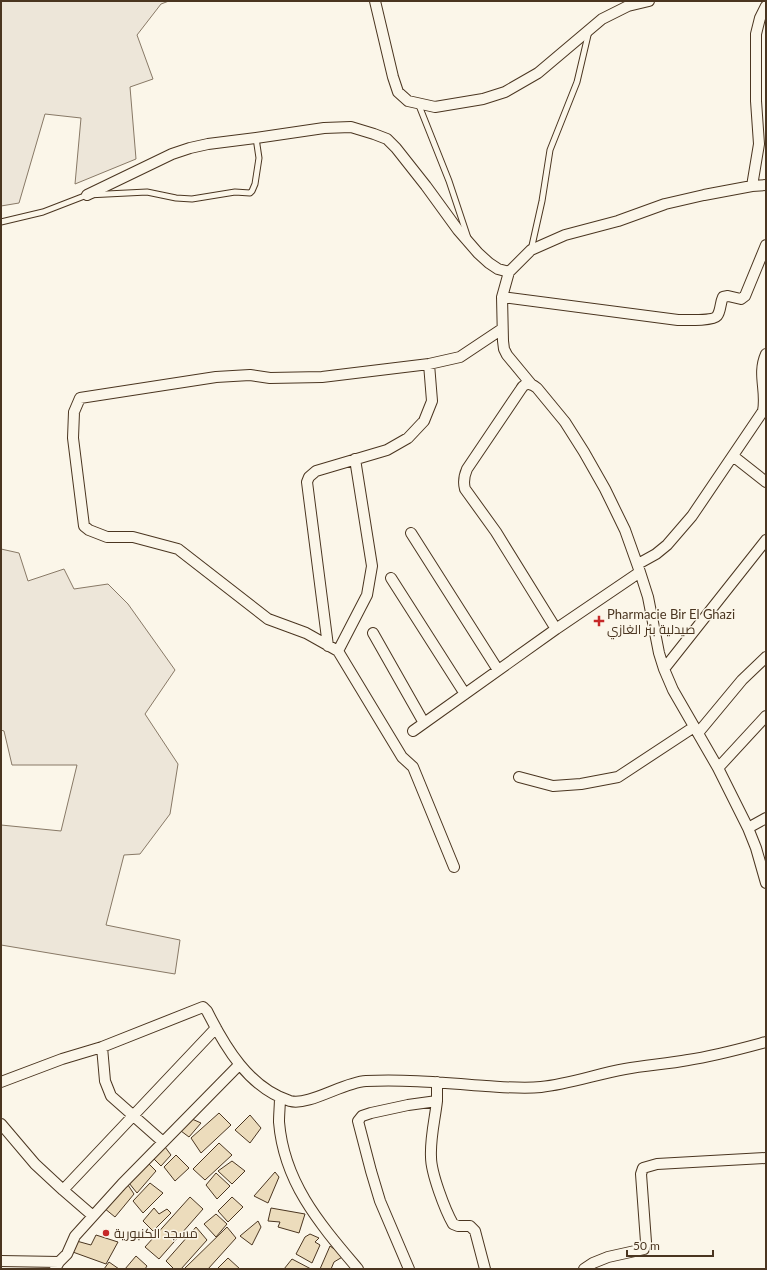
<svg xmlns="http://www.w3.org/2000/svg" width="767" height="1270" viewBox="0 0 767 1270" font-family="Lato,Cairo,sans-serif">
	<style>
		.green { fill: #ede6d9; stroke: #887966 }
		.building { fill: #ecdcbc; stroke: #4a3520 }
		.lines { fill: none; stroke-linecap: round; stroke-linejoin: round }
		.lane-casing { stroke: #4a3520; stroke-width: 7 }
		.street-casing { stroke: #4a3520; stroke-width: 12 }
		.lane { stroke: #fbf6e9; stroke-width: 5 }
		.street { stroke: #fbf6e9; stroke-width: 10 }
		.poi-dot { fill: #c62828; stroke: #fbf6e9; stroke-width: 1.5 }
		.labels { text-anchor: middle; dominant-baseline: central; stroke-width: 3; stroke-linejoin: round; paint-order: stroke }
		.poi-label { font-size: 13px; fill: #4a3520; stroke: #fbf6e9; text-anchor: start }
	</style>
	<rect width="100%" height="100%" fill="#fbf6e9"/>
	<path class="green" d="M1,1H169L161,4L137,35L153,79L130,87L136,159L75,184L81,118L45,114L19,203L1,206Z
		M1,549L19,553L28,581L64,569L74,589L108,584L128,604L175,670L145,714L178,764L170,814L140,854L124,855L106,925L180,940L175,974L1,945V825L61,831L77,765H12L4,731L1,730Z"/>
	<path class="building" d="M219,1113L231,1125L201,1153L191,1138Z
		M250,1115L261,1128L250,1143L235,1130Z
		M192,1119L201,1123L189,1137L181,1131Z
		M219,1143L232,1155L205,1180L193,1169Z
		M165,1147L171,1155L161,1166L153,1158Z
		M176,1155L189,1168L175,1181L164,1167Z
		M232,1161L245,1171L232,1184L218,1171Z
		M149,1164L156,1171L137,1193L129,1183Z
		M275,1172L279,1177L268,1203L254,1196Z
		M216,1173L230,1186L217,1199L206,1185Z
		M150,1183L163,1193L143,1213L133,1201Z
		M128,1185L134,1194L115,1217L104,1208Z
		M190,1197L203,1209L159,1259L145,1247Z
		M232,1197L243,1207L228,1222L218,1211Z
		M154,1208L159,1214L167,1209L171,1213L153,1231L143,1221Z
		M271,1208L305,1214L299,1233L278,1227L280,1222L268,1221Z
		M216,1214L227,1224L216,1237L204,1224Z
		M258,1221L261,1227L252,1245L240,1236Z
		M196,1227L207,1240L181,1269H174L166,1261Z
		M227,1227L236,1238L208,1269H184Z
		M310,1234L319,1238L315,1242L320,1245L312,1263L296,1254L305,1237Z
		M96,1235L118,1242L106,1264L70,1251L73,1240L91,1245Z
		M330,1246L344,1256L334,1262L331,1269H320Z
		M136,1256L147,1266L145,1269H125Z
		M228,1258L240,1269H217Z
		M292,1259L311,1269H284Z
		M109,1262L119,1269H104Z"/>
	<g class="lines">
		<defs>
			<path id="lane" d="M418,103L449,181L468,238
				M1,222L43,212L87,195L147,192L176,198L192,199L235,192L250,193L252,191L255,184L259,158L256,138
				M531,250L542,201L550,150L577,82L589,31"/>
			<path id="street" d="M375,1L393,77L398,92L408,101L435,107L483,99L505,92L538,73L602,19L628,6L649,1
				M752,186L759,144L756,101V34L760,18L766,6
				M87,195L172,154L190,148L208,144L256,138L324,128L351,127L374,134L387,139L396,148L426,186L458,230L478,253L489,263L498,269L509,272L531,250L565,235L618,221L665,204L704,195L752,186L766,185
				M509,272L502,297L503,341L504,349L507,355L531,384
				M502,297L678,320C685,320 713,321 717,316C721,311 720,303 723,297L728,296L741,299L745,296L766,245
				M733,456L766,482
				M411,533L498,670
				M638,564L656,554L667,545L692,516L763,411C767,391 757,374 766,354
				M391,578L465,694
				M556,629L496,532L465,489C463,482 464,476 467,469L521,389C525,382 531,383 537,388L565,422L584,452L605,489L625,530L640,572L648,597L659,653L664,669L673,690L718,768L748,828L756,848L766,883
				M373,633L424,723
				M328,646L307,482L309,477L316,471L387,450L408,438L424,421L432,401L429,364
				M338,651L367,595L372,566L355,459
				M664,669L766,540
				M413,731L556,629L640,572
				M698,733L742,680L766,657
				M718,768L766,716
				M519,777L553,786L581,784L618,777L694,727
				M748,828L766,818
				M454,867L413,767L402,757L338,651L306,633L268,619L178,549L133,537H107L89,530L84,526L73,438L74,412L80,398L216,377L250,375L270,378L322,377L429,364L460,357L502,329
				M102,1047L105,1081L111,1096L163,1142
				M1,1082L62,1059L102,1047L203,1007L207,1011C225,1047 249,1088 290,1101C309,1106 344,1082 366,1081C406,1079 446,1083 486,1086C504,1087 523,1089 541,1087C569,1084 597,1074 625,1069C646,1065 667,1064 688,1060C715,1056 740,1049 766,1042
				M280,1097C280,1105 279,1114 279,1122C284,1183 320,1224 358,1269
				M437,1101C435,1119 430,1138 431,1157C431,1173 445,1210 453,1224L458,1226H470L475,1231L485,1269
				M1,1124L35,1164L63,1190L93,1216
				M63,1190L216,1028
				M1,1261L59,1262
				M55,1269L59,1262L67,1254L75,1236L122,1184L239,1065
				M409,1269L380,1201L371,1171L358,1121L362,1116L371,1113L408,1105L437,1101V1082
				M584,1269L593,1263L608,1257L644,1249L646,1242L641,1174L643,1168L657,1164L766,1158"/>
		</defs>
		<use href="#lane" class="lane-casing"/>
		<use href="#street" class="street-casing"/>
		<use href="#lane" class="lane"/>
		<use href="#street" class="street"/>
	</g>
	<g class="poi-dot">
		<path d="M597 615h4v4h4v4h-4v4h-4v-4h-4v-4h4z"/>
		<circle cx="106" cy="1233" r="4"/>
	</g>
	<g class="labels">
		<g class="poi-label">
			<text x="607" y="614">Pharmacie Bir El Ghazi<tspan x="607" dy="15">صيدلية بئر الغازي</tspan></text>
			<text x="114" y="1233">مسجد الكنبورية</text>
		</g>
	</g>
	<rect width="767" height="1270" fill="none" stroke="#4a3520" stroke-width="4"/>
	<path d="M627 1250v6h86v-6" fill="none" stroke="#4a3520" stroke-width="2"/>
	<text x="633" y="1250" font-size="12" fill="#4a3520" stroke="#fbf6e9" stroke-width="3" paint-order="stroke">50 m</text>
</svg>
